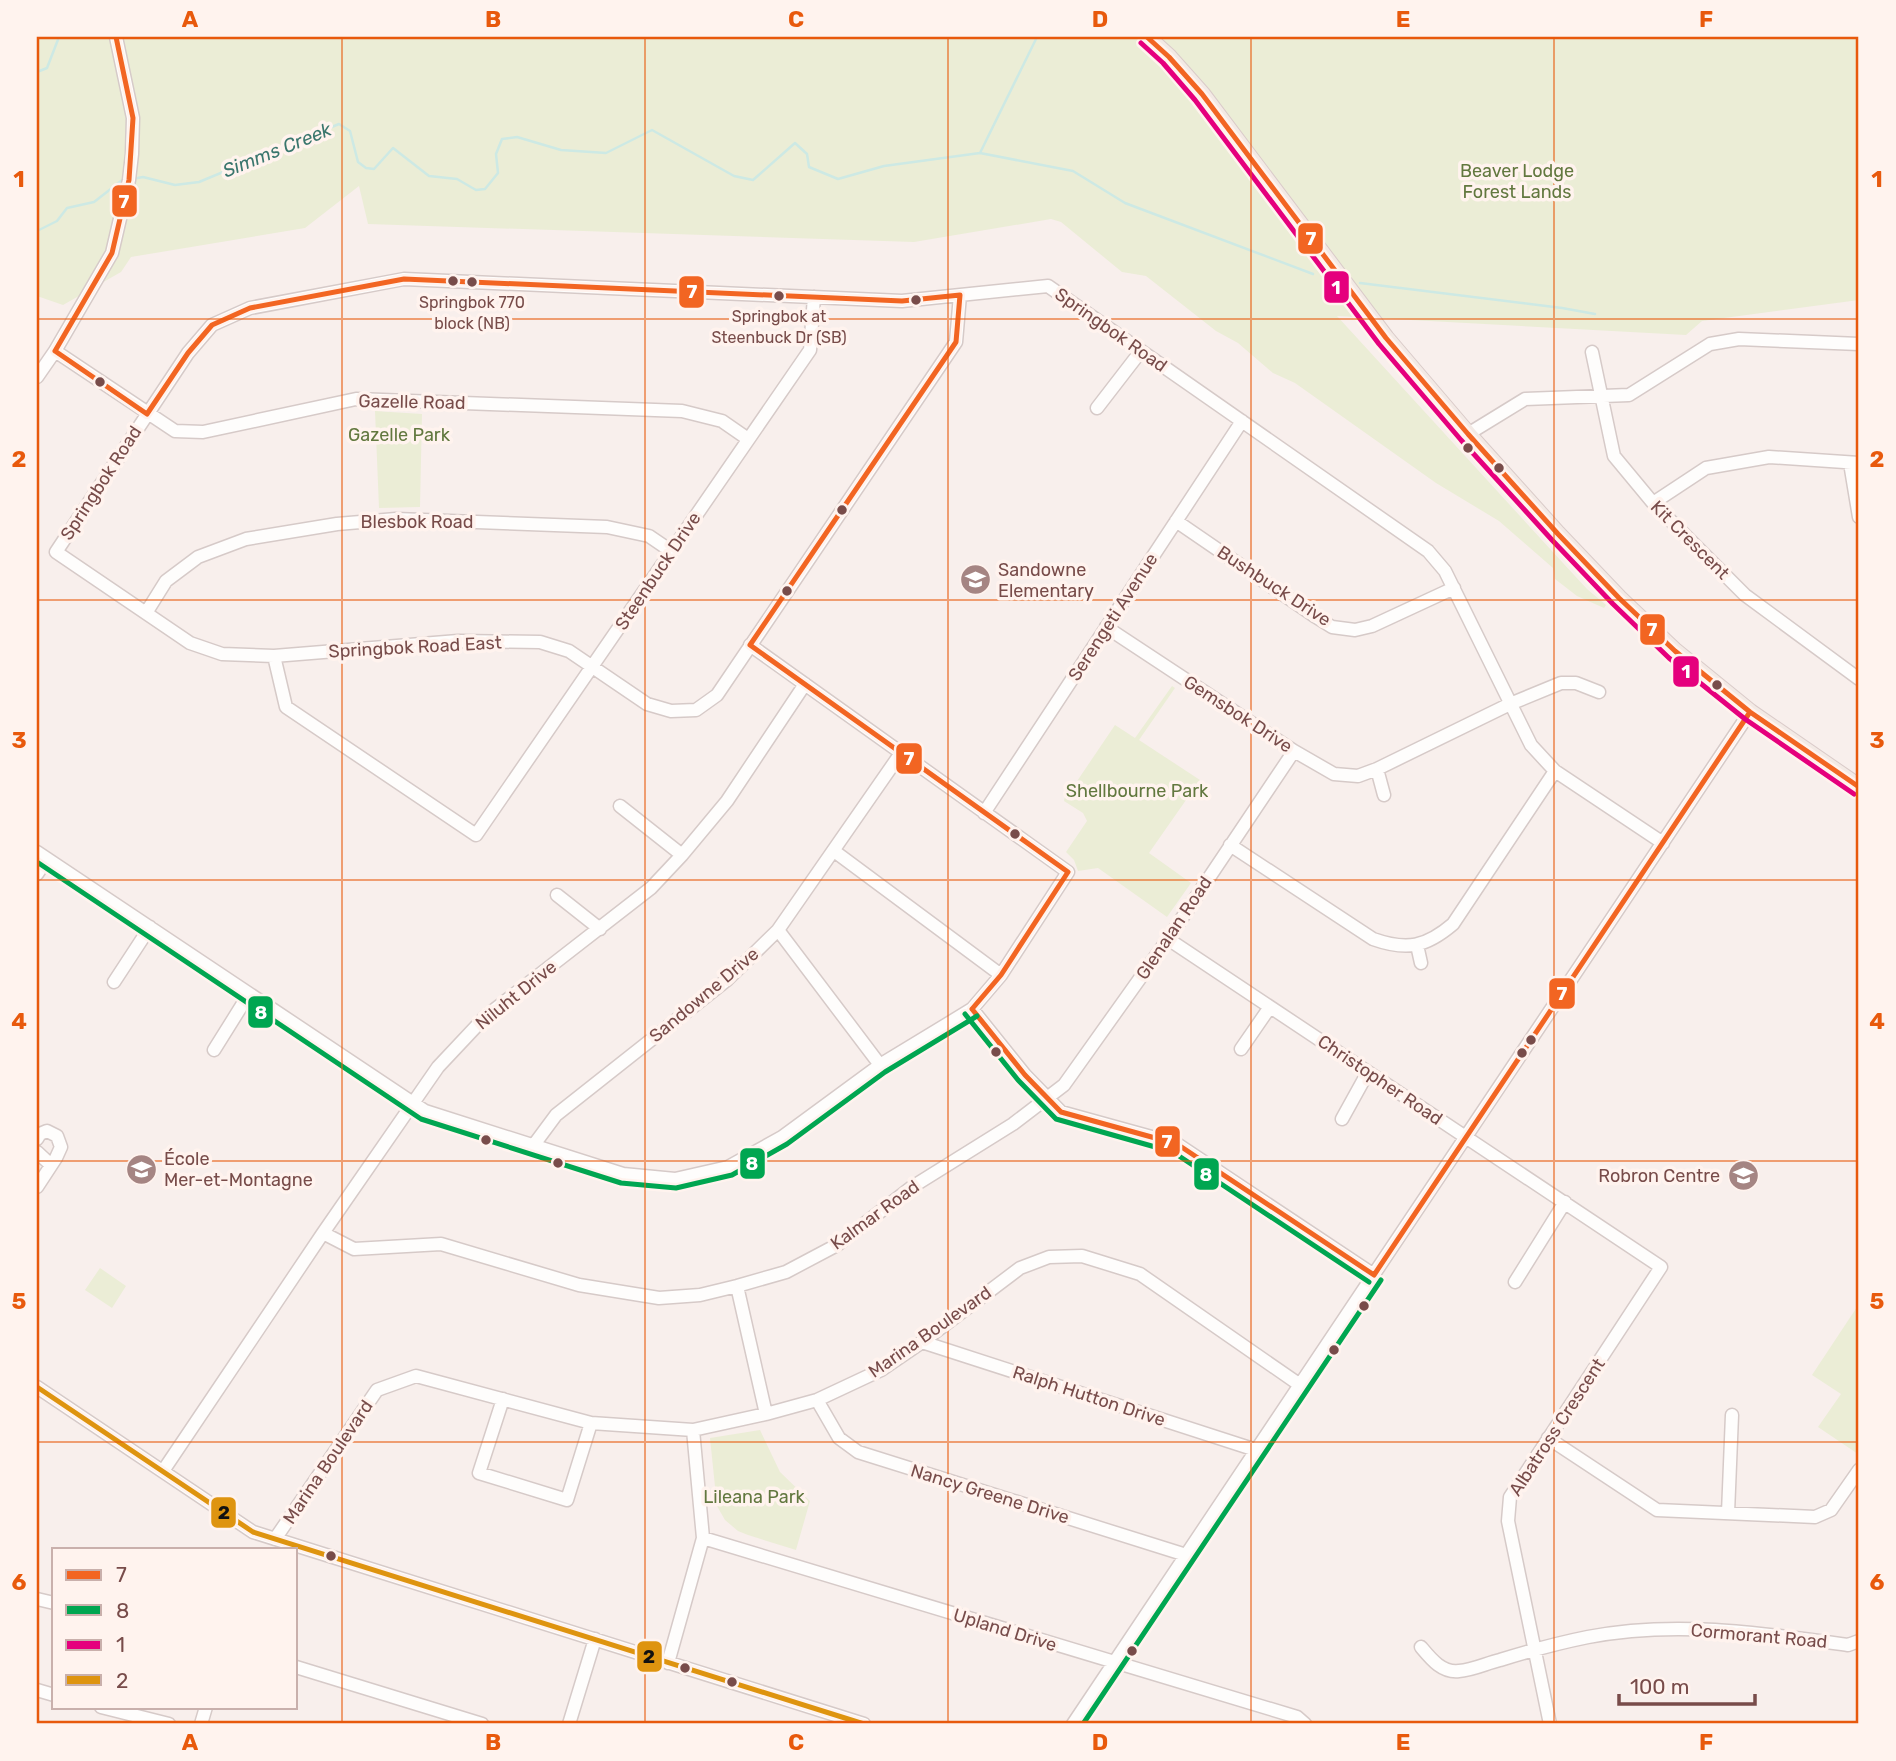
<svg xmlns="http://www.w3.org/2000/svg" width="1896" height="1761" viewBox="0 0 1896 1761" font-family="Rubik,sans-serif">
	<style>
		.green { fill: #ebedd6 }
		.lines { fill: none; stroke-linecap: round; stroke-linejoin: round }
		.stream { stroke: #cde9e4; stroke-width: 2.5 }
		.minor-casing { stroke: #d6cac8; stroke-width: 15 }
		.major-casing { stroke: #dacbc9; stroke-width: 18 }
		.minor { stroke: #fefdfc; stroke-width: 12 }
		.major { stroke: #f3eae5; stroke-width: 16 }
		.bus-1-casing { stroke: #fff3ee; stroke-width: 10 }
		.bus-2-casing { stroke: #fff3ee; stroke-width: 10 }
		.bus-3-casing { stroke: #fff3ee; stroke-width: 10 }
		.bus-4-casing { stroke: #fff3ee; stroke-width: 10 }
		.bus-1 { stroke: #f26522; stroke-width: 5 }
		.bus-2 { stroke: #00a651; stroke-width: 5 }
		.bus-3 { stroke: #e5007d; stroke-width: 5 }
		.bus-4 { stroke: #de940f; stroke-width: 5 }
		.grid { fill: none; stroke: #e8590c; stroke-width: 2; stroke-opacity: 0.55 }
		.bus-dot { fill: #784c4a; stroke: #fff3ee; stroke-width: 2.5 }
		.labels { text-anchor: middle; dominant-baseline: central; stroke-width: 7; stroke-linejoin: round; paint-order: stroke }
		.bus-label { font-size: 16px; fill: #784c4a; stroke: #fff3ee }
		.park-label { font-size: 18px; fill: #62783f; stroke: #fff3ee }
		.street-label { font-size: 18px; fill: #784c4a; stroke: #fff3ee }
		.poi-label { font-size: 18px; fill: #784c4a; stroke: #fff3ee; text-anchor: start }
		.water-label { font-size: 19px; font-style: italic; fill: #3a766d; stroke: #fff3ee }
		.line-badge { stroke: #fff3ee; stroke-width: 2.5 }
		.badge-label { font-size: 19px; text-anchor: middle; font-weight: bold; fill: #fff }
		.pale-badge-label { font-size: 19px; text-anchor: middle; font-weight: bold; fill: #111 }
		.neatline { fill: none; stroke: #e8590c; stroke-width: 2.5 }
		.grid-label { font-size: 23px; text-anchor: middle; font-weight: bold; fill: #e8590c }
	</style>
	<rect width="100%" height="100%" fill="#f8efec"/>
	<path class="green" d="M37,37H1859V300L1702,321L1686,335L1337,316L1563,563L1587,589L1606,605L1604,608L1577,596L1555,579L1553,568L1499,521L1436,483L1295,383L1273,373L1238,343L1216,331L1146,276L1122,272L1061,222L1051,219L914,242L368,224L359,186L305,228L131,257L121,272L63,305L37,296Z
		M375,411L422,414L420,507L379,508Z
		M1172,686L1175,688L1139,740L1200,780L1149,853L1191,883L1167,917L1098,868L1078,871L1074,860L1066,852L1087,821L1083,813L1064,801L1065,796L1069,793L1115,725L1135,738Z
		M100,1268L126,1286L112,1308L85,1290Z
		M1859,1304V1453L1858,1454L1818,1427L1841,1394L1812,1375Z
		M760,1430L780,1472L810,1501L796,1550L748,1535L738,1531L725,1520L717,1506L710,1438Z"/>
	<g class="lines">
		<path class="stream" d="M37,72L47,68L59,37
			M980,153L1037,37
			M132,179L143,177L175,185L199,182L339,124L350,131L358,162L366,168L374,169L393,148L429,176L457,179L476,190L485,189L498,173L496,154L502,139L517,137L561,150L606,153L652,130L734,176L753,180L795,143L807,154L809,167L838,179L884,166L980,153L1073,171L1125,203L1313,274
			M37,231L57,221L67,208L94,202L121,181L125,180
			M1360,283L1562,308L1595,314"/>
		<defs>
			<path id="minor" d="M960,295L956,342L717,695L696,710L671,711L647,704L569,651L540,642L458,641L274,656L222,654L190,643L56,552L188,353L212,325L250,308L404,279L902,301L1048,286L1428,551L1445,571L1531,745L1555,771L1663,843
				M55,351L175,431L203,432L356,399L682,411L722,421L748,439
				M1592,352L1614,456L1653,503L1745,595L1859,679
				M37,377L55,351L112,253L129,180L132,154L133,118L116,37
				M1097,408L1141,351
				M1468,434L1525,399L1629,395L1710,344L1739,339L1859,344
				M1850,463L1859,517
				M1653,503L1706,468L1769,457L1859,463
				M1176,521L1316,617L1332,627L1355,630L1372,626L1454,588
				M146,613L166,581L198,557L246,539L337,524L396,519L607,527L649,536L671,551
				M1106,627L1294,751L1334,774L1358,776L1377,769L1510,704L1561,683H1576L1599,692
				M274,656L286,707L476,835L810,350L814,297
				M1377,769L1384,795
				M620,806L682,855
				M984,813L1242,421
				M1230,845L1373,939C1407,951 1426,947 1453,924L1555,771
				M834,851L1001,975
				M37,852L425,1111L623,1174L675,1179L728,1167L782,1137L880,1065L972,1009L1001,975L1068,872L750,645
				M37,874L47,859
				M557,895L600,929
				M778,930L880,1065
				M1168,939L1661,1267L1510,1497L1508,1521L1550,1724
				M1417,945L1421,963
				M114,982L150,927
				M972,1009L1025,1075L1061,1112L1177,1144L1374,1275
				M1241,1049L1270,1007
				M214,1050L249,994
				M1342,1119L1368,1072
				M37,1139L40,1134L47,1131L57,1136L61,1147L56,1158L37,1187
				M533,1146L556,1115L728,979L778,930L901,753
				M37,1152L51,1165
				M323,1233L354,1249L441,1244L579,1285L659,1298L700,1295L737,1286L786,1272L837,1245L912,1187L1013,1124L1064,1085L1168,939L1294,751
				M1515,1282L1565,1202
				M737,1286L766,1414
				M922,1342L1256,1450
				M37,1387L253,1532L864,1724
				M503,1399L479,1473L567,1500L591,1423
				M817,1400L839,1438L858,1452L1186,1555
				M1548,1438L1657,1510L1815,1517L1831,1510L1859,1470
				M163,1471L323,1233L438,1067L485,1017L651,888L682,855L727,801L805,684
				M1728,1513L1732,1415
				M703,1538L1297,1717L1305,1724
				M275,1539L377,1390L416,1376L591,1423L693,1430L766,1414L817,1400L881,1370L922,1342L1020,1268L1049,1257L1082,1256L1140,1274L1300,1385
				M37,1599L54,1603
				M1421,1647C1431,1659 1442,1673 1459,1671C1473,1670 1487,1663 1500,1660C1529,1651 1558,1643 1588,1637C1674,1620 1762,1633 1848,1645L1859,1641
				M668,1663L703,1538L693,1430
				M296,1667L482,1724
				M37,1690L54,1695
				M101,1707L169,1724
				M201,1724L206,1707
				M569,1724L595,1639
				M1073,1724L1750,712"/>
			<path id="major" d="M1147,37L1169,57L1202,94L1386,338L1468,434L1558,534L1619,598L1675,651L1750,712L1859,787"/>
		</defs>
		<use href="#minor" class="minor-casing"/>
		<use href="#major" class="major-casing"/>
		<use href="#minor" class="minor"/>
		<use href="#major" class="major"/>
		<defs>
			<path id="bus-1" d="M1147,37L1169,57L1202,94L1386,338L1468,434L1558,534L1619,598L1675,651L1750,712L1859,787
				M55,351L112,253L129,180L133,118L116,37
				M55,351L147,414
				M147,414L188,353L212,325L250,308L404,279L902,301L960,295
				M750,645L956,342L960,295
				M750,645L1068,872
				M972,1009L1025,1075L1061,1112L1177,1144L1374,1275
				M972,1009L1001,975L1068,872
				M1374,1275L1750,712"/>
			<path id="bus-2" d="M37,862L421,1119L621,1183L676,1188L732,1175L787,1144L885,1072L977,1016
				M965,1014L1018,1080L1056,1119L1173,1152L1369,1282
				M1083,1724L1381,1280"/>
			<path id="bus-3" d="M1141,43L1163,63L1195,100L1379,344L1461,440L1552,540L1613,604L1669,658L1745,719L1854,794"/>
			<path id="bus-4" d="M37,1387L253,1532L864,1724"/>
		</defs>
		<use href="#bus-1" class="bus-1-casing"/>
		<use href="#bus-2" class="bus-2-casing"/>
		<use href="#bus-3" class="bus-3-casing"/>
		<use href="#bus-4" class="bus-4-casing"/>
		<use href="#bus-1" class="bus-1"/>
		<use href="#bus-2" class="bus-2"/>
		<use href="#bus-3" class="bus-3"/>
		<use href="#bus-4" class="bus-4"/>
	</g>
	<path class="grid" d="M342,37V1724M645,37V1724M948,37V1724M1251,37V1724M1554,37V1724M37,319H1859M37,600H1859M37,880H1859M37,1161H1859M37,1442H1859"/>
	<defs>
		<symbol id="school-disc" viewBox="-11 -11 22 22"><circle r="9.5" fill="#a58583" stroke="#fff3ee"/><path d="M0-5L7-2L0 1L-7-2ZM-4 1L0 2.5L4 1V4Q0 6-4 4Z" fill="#fff"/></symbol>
	</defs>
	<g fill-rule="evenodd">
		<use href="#school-disc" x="958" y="562" width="35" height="35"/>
		<use href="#school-disc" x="124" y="1152" width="35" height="35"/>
		<use href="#school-disc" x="1726" y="1158" width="35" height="35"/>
	</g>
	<g class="bus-dot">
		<circle cx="453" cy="281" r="6"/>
		<circle cx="472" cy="282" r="6"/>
		<circle cx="779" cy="296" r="6"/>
		<circle cx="916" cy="300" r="6"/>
		<circle cx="100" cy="382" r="6"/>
		<circle cx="1468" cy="448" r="6"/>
		<circle cx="1499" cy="468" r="6"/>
		<circle cx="842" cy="510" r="6"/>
		<circle cx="787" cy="591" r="6"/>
		<circle cx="1717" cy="685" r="6"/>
		<circle cx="1015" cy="834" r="6"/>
		<circle cx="1531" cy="1040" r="6"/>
		<circle cx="996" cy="1052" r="6"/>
		<circle cx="1522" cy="1053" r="6"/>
		<circle cx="486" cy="1140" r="6"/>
		<circle cx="558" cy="1163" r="6"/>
		<circle cx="1364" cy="1306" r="6"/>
		<circle cx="1334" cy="1350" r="6"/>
		<circle cx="331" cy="1556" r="6"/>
		<circle cx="1132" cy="1651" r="6"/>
		<circle cx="685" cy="1668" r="6"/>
		<circle cx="732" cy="1682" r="6"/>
	</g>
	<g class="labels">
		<g class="bus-label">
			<text x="472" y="302">Springbok 770<tspan x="472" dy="21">block (NB)</tspan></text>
			<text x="779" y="316">Springbok at<tspan x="779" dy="21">Steenbuck Dr (SB)</tspan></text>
		</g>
		<g class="park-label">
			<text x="1517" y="171">Beaver Lodge<tspan x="1517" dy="21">Forest Lands</tspan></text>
			<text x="399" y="435">Gazelle Park</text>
			<text x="1137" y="791">Shellbourne Park</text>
			<text x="754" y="1497">Lileana Park</text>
		</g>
		<g class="street-label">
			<text transform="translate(1111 330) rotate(35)">Springbok Road</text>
			<text transform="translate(412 402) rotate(1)">Gazelle Road</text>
			<text transform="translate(101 483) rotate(-57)">Springbok Road</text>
			<text x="417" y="522">Blesbok Road</text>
			<text transform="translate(1690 540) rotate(45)">Kit Crescent</text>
			<text transform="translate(658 571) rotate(-56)">Steenbuck Drive</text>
			<text transform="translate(1274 586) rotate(33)">Bushbuck Drive</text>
			<text transform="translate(1113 617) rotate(-57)">Serengeti Avenue</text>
			<text transform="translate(415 647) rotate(-3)">Springbok Road East</text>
			<text transform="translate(1238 714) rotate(33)">Gemsbok Drive</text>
			<text transform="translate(1174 928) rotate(-56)">Glenalan Road</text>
			<text transform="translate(516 995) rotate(-39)">Niluht Drive</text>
			<text transform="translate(704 995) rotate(-40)">Sandowne Drive</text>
			<text transform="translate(1380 1080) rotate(34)">Christopher Road</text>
			<text transform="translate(875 1215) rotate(-36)">Kalmar Road</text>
			<text transform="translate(930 1332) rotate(-35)">Marina Boulevard</text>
			<text transform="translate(1089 1396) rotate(18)">Ralph Hutton Drive</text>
			<text transform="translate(1557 1427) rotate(-57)">Albatross Crescent</text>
			<text transform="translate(328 1462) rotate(-56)">Marina Boulevard</text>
			<text transform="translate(990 1494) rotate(17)">Nancy Greene Drive</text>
			<text transform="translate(1005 1630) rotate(17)">Upland Drive</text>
			<text transform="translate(1759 1636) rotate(5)">Cormorant Road</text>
		</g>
		<g class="poi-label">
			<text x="998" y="570">Sandowne<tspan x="998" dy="21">Elementary</tspan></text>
			<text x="164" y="1159">École<tspan x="164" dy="21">Mer-et-Montagne</tspan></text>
			<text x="1720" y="1176" text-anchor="end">Robron Centre</text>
		</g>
		<g class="water-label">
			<text transform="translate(277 150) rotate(-22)">Simms Creek</text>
		</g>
	</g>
	<g class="line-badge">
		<rect x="111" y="184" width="27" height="34" rx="7" fill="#f26522"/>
		<rect x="1297" y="222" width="27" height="33" rx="7" fill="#f26522"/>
		<rect x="1323" y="270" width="27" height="34" rx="7" fill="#e5007d"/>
		<rect x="678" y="275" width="27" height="34" rx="7" fill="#f26522"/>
		<rect x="1639" y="613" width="27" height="33" rx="7" fill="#f26522"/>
		<rect x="1672" y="655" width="28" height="33" rx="7" fill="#e5007d"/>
		<rect x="895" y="742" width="28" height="33" rx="7" fill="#f26522"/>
		<rect x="1548" y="977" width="28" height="33" rx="7" fill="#f26522"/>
		<rect x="247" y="995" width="27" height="34" rx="7" fill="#00a651"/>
		<rect x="1154" y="1125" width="27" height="33" rx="7" fill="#f26522"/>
		<rect x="739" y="1147" width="27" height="33" rx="7" fill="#00a651"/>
		<rect x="1193" y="1157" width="27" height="34" rx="7" fill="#00a651"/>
		<rect x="210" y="1496" width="27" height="33" rx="7" fill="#de940f"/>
		<rect x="636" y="1640" width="27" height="33" rx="7" fill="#de940f"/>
	</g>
	<g class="badge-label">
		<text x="124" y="208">7</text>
		<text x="1311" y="245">7</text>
		<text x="1336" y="294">1</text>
		<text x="692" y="298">7</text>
		<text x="1652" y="636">7</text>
		<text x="1686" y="678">1</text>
		<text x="909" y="765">7</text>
		<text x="1562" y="1000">7</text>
		<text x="261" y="1019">8</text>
		<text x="1167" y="1148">7</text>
		<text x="752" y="1170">8</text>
		<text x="1206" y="1181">8</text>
	</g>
	<g class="pale-badge-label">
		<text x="224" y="1519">2</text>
		<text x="649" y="1663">2</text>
	</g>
	<rect width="1896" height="1761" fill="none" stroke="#fff3ee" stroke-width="77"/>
	<rect x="52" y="1548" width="245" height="161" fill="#fff3ee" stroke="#c9b0ac" stroke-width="2"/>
	<rect x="66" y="1570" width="35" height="10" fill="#f26522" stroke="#c9b0ac" stroke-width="2"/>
	<text x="116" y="1582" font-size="21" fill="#784c4a">7</text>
	<rect x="66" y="1605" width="35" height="10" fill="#00a651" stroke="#c9b0ac" stroke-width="2"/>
	<text x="116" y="1618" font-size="21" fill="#784c4a">8</text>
	<rect x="66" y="1640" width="35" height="10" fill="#e5007d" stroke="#c9b0ac" stroke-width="2"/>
	<text x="116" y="1652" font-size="21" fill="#784c4a">1</text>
	<rect x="66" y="1675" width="35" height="10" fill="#de940f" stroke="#c9b0ac" stroke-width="2"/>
	<text x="116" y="1688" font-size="21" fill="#784c4a">2</text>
	<path d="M1619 1694v10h136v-10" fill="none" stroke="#784c4a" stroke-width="3.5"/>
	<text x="1630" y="1694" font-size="21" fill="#784c4a" stroke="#fff3ee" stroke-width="5" paint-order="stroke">100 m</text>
	<rect x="38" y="38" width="1819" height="1684" class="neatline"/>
	<g class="grid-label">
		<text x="190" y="27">A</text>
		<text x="493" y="27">B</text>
		<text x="796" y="27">C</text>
		<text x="1100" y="27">D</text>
		<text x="1403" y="27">E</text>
		<text x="1706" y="27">F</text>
		<text x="19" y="187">1</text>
		<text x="1877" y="187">1</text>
		<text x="19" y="467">2</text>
		<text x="1877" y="467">2</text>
		<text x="19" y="748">3</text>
		<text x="1877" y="748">3</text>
		<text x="19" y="1029">4</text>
		<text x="1877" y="1029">4</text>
		<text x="19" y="1309">5</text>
		<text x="1877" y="1309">5</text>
		<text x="19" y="1590">6</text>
		<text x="1877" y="1590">6</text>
		<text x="190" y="1750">A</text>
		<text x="493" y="1750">B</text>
		<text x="796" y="1750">C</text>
		<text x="1100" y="1750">D</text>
		<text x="1403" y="1750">E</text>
		<text x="1706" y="1750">F</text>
	</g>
</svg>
